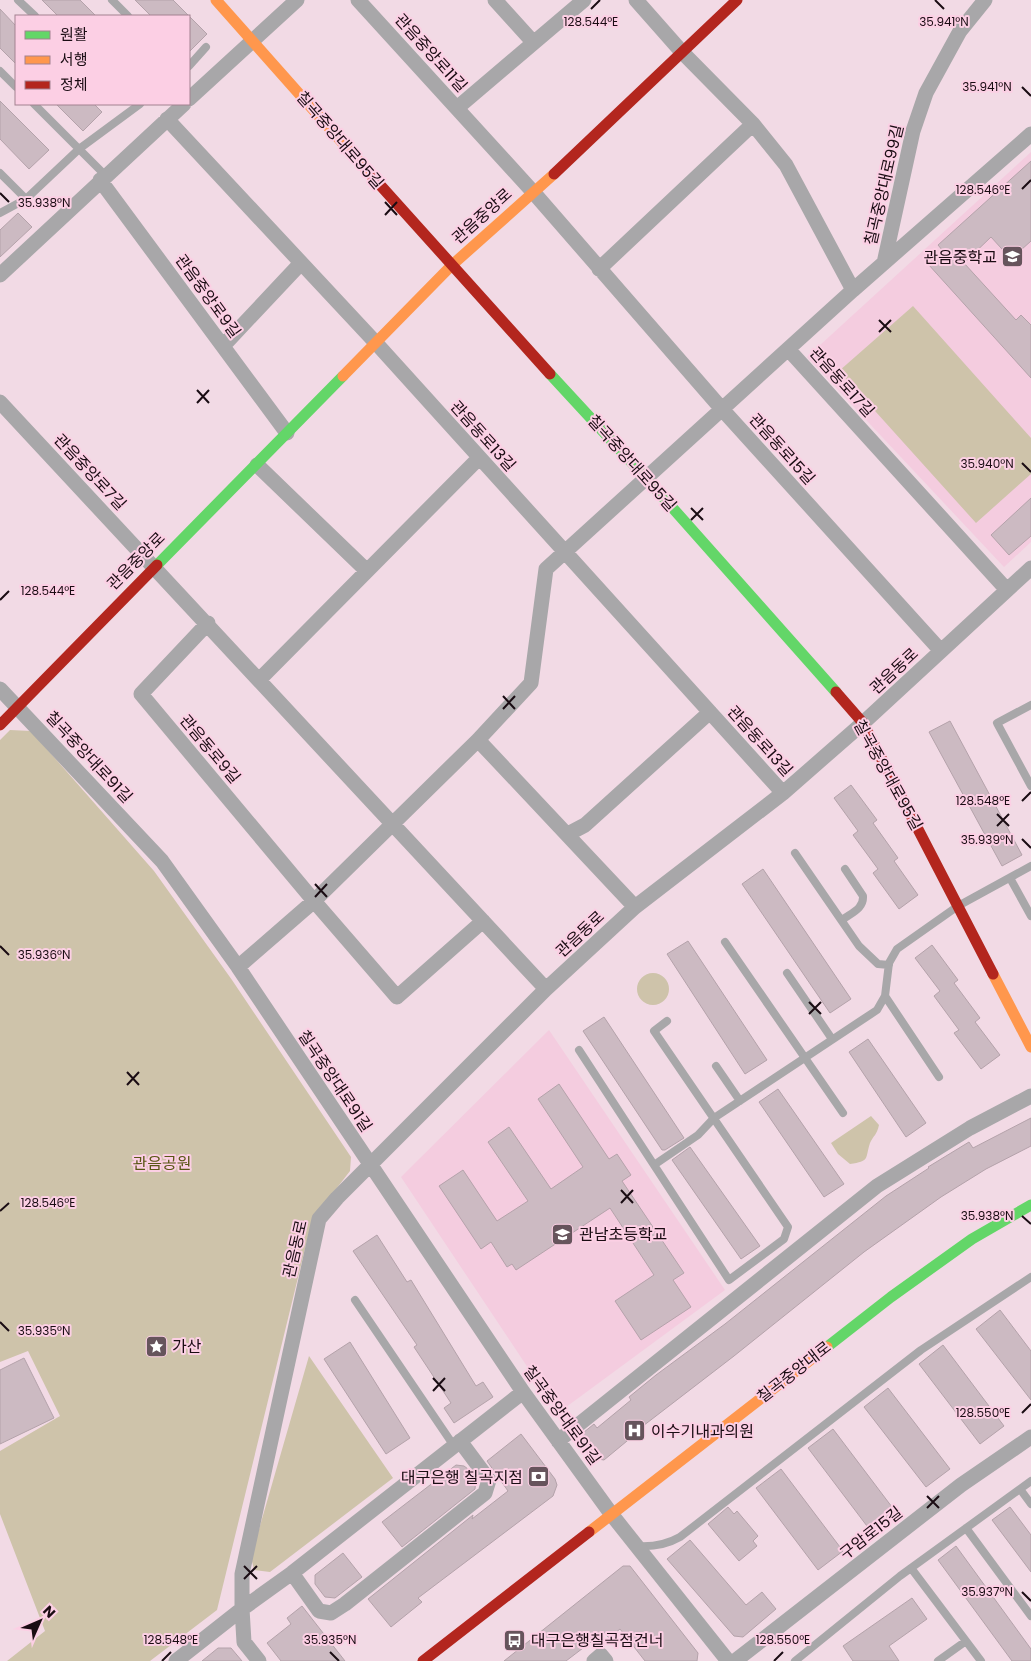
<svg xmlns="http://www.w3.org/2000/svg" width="1031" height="1661" viewBox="0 0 1031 1661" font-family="Poppins,'Noto Sans KR',sans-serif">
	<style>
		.built { fill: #f4ccdf }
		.green { fill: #cec3aa }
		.building { fill: #ccbac2; stroke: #b4a2aa }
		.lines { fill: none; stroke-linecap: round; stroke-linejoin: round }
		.lane { stroke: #a8a7a9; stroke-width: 8 }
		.street { stroke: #a8a7a9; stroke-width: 15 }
		.fast { stroke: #63d668; stroke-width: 11 }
		.slow { stroke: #ff974d; stroke-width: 11 }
		.jam { stroke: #b3261e; stroke-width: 11 }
		.ticks { fill: none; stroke: #1a0c13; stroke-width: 2 }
		.labels { text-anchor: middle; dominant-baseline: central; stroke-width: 4; stroke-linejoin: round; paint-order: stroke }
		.street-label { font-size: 16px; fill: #1a0c13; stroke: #fccfe4 }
		.poi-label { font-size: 16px; fill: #1a0c13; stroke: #fccfe4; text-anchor: start }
		.park-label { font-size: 16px; fill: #595715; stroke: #fccfe4 }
		.ticks-label { font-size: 12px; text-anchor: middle; fill: #1a0c13; stroke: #fccfe4; stroke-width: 4; stroke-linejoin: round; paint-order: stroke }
	</style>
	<rect width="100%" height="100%" fill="#f2dae5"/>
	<path class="built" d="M1031,152V542L1004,567L807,357Z
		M549,1030L725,1290L558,1413L401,1177Z"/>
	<path class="green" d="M913,306L1031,438V474L976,523L839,371Z
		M10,730L31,731L154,871L232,980L351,1157L350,1171L312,1220L217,1610L150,1661H7L45,1631L0,1514V1451L60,1416L28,1351L0,1362V740Z
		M637 989a16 16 0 1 1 32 0a16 16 0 1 1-32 0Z
		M871,1116L879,1125C877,1135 873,1136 870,1143C865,1159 870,1161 850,1164L838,1154L831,1143Z
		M309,1356L393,1478L270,1572L254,1570L251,1557Z"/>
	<path class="building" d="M42,0H80L96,16H58Z
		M135,0H173L207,34L189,52V16H151Z
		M0,9L16,26V64L0,48Z
		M0,101L49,150L29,169L0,139Z
		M56,104H94L102,112L83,131Z
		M1031,161V241L1011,259L991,237L964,263L1016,320L1021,315L1031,325V378L928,264L943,251L938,245Z
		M18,213L32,227L0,257V230Z
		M1031,498V536L1009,555L991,535Z
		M950,721L1022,855L1002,866L929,732Z
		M851,785L877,820L873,823L898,858L894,861L918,895L899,909L873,873L878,869L853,835L858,831L834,798Z
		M763,869L851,999L830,1013L742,884Z
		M688,941L767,1060L745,1074L667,954Z
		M932,945L958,980L954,983L980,1018L975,1022L1000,1055L981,1069L954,1033L959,1030L934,996L940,991L915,958Z
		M604,1017L684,1138L665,1150H662L583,1031Z
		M868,1039L926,1123L906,1137L849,1052Z
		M559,1084L609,1159L617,1154L631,1175L622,1181L684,1273L673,1280L691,1307L641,1340L615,1301L654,1275L610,1208L516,1270L512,1264L507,1267L491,1242L481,1249L439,1186L463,1170L497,1221L528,1201L488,1142L509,1127L551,1189L583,1167L538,1099Z
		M778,1089L844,1184L824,1197L759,1102Z
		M1031,1118V1146L986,1169L941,1197L864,1252L734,1356L643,1426L644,1427L604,1460L592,1458L577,1441L578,1437L594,1424L597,1428L631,1400L629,1397L656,1375L725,1324L886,1196L929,1168L928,1167L969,1142L973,1148Z
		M690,1147L760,1246L741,1259L672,1160Z
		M377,1235L407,1282L411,1280L476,1386L483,1382L493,1397L454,1423L444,1408L451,1403L414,1347L417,1345L353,1251Z
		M1000,1310L1031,1351V1400L976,1329Z
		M350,1342L410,1438L386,1454L324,1359Z
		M943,1345L1004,1426L980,1444L919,1364Z
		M24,1358L54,1418L0,1444V1370Z
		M888,1388L950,1469L926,1487L864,1407Z
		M833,1429L895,1511L870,1530L808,1448Z
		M521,1434L555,1479L557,1485L553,1496L418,1598L422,1602L391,1627L368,1599L473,1515L472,1519L508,1491L487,1461Z
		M456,1465L464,1466L472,1472L476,1478L475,1489L402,1547L382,1522Z
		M781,1469L843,1551L818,1570L756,1488Z
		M728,1507L734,1514L737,1511L758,1536L753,1541L757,1546L739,1561L708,1524Z
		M1010,1507L1031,1535V1572L992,1520Z
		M690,1540L746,1605L762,1592L776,1609L743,1637L734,1636L667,1559Z
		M956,1546L1031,1649V1661H1012L938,1560Z
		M343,1553L362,1577L335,1598L325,1597L315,1584V1575Z
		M623,1566H630L698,1653L697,1661H645L620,1629L609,1638L604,1632L566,1661H504Z
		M912,1598L927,1619L889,1646L899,1661H853L843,1646Z
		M302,1606L345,1661H281L267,1643L291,1624L287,1618Z
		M218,1648H231L242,1661H202Z"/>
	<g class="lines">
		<path class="lane" d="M18,0L35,16
			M112,0L128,16
			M189,66L206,47
			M0,71L16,87
			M34,104L105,175
			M0,173L26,199
			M0,213L26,199L79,149L140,104
			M1031,705L997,723L1031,786
			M795,853L859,946L878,964L889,965
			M1010,878L1031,916
			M842,920C851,913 864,909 863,896L845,869
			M725,942L843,1113
			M787,973L832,1039
			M885,996L939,1077
			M579,1050L729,1280L784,1239L788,1227L654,1031L667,1021
			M716,1066L740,1101
			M654,1165L698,1135L714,1118L877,1010L885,996L889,963L897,949L958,906L1031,866
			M355,1300L454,1446
			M1020,1489L1031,1504
			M966,1528L1031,1616
			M637,1546C653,1547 666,1545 680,1537L921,1350L1031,1277
			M911,1568L981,1661
			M795,1661L900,1576L1031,1481
			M938,1661L966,1641"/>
		<path class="street" d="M358,0L534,193L721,408L941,651
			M495,0L533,42
			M189,99L297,0
			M457,108L584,0
			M167,119L376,343L783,793
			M100,180L287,433
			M884,263L913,131L926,93L960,31L985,0
			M599,269L753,124
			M0,275L184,104
			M853,290L1031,134
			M223,346L301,263
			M788,349L1007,590
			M0,402L546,989
			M257,465L367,571
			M208,623L141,694L314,901L397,997L483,921
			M260,679L479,458
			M0,689L162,861L238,967L523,1392L612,1515L728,1661
			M478,740L635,907
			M568,834L585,825L710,712
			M238,967L314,901L478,740L531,683L546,569L853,290L786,165L753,124L681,51L636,0
			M558,1441L877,1186L970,1128L1031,1096
			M292,1573L319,1611L331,1613L345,1604L485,1493L489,1480L460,1441
			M176,1661L242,1609V1574L319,1219L337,1198L546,989L635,907L783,793L863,723L1031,568
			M259,1661L244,1642L242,1609L292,1573L523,1392
			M594,1661L601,1655L606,1661
			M735,1661L961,1485L1031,1437"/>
		<path class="fast" d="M550,374L646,478L836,692
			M157,565L343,376
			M827,1347L891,1297L972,1239L1031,1205"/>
		<path class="slow" d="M216,0L372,176
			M343,376L451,266L554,174
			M993,974L1031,1047
			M589,1532L827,1347"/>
		<path class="jam" d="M554,174L737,0
			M372,176L550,374
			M836,692L863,723L993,974
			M0,725L157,565
			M423,1661L589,1532"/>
	</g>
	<path class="ticks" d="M935,0L944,9M591,9L600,0M1022,87L1031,96M1022,189L1031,180M0,193L9,202M385,202L397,215M385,215L397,202M879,320L891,332M879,332L891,320M197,390L209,403M197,403L209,390M1022,463L1031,472M691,508L703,520M691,520L703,508M0,600L9,591M503,696L515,709M503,709L515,696M1022,801L1031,792M997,814L1009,826M997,826L1009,814M1022,839L1031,848M315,884L327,897M315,897L327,884M0,946L9,955M809,1002L821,1014M809,1014L821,1002M127,1072L139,1085M127,1085L139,1072M621,1190L633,1203M621,1203L633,1190M0,1211L9,1203M1022,1216L1031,1224M0,1322L9,1331M433,1378L445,1391M433,1391L445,1378M1022,1413L1031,1404M927,1496L939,1508M927,1508L939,1496M244,1566L257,1579M244,1579L257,1566M1022,1592L1031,1601M330,1652L339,1661M162,1661L171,1652M774,1661L783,1652"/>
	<defs>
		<symbol id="school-square" viewBox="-11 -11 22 22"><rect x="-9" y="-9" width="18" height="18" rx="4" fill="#66545c" stroke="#fccfe4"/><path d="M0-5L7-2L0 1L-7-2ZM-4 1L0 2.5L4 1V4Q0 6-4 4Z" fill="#fff"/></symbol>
		<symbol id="sight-square" viewBox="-11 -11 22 22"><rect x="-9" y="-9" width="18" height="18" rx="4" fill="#66545c" stroke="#fccfe4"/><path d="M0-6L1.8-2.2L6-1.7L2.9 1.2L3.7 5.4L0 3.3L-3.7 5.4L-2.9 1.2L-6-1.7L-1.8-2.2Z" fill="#fff"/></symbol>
		<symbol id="hospital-square" viewBox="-11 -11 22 22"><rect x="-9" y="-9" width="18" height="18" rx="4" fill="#66545c" stroke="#fccfe4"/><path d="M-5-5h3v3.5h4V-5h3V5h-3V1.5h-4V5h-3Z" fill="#fff"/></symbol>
		<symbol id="bank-square" viewBox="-11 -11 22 22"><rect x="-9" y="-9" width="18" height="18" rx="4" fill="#66545c" stroke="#fccfe4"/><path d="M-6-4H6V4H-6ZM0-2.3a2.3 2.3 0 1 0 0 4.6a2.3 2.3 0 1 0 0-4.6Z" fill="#fff"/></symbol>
		<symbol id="bus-square" viewBox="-11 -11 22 22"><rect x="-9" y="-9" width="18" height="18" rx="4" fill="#66545c" stroke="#fccfe4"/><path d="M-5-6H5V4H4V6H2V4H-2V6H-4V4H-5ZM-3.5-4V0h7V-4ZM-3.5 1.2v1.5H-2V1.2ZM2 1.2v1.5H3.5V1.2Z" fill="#fff"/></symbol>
	</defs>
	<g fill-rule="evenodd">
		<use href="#school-square" x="1000" y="244" width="25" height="25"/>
		<use href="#school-square" x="550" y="1222" width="25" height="25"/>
		<use href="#sight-square" x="144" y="1334" width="25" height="25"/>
		<use href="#hospital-square" x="622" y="1418" width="25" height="25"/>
		<use href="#bank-square" x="526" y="1464" width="25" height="25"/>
		<use href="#bus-square" x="502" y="1628" width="25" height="25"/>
	</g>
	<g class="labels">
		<g class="street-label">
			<text transform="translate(431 53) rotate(48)">관음중앙로11길</text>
			<text transform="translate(340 140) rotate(49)">칠곡중앙대로95길</text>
			<text transform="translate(884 185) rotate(-77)">칠곡중앙대로99길</text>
			<text transform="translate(482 216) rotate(-42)">관음중앙로</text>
			<text transform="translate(208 296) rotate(54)">관음중앙로9길</text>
			<text transform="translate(842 382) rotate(48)">관음동로17길</text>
			<text transform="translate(483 436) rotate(48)">관음동로13길</text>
			<text transform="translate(782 449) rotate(48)">관음동로15길</text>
			<text transform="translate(632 463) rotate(48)">칠곡중앙대로95길</text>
			<text transform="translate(90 472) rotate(47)">관음중앙로7길</text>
			<text transform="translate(136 561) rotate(-45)">관음중앙로</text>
			<text transform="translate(894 671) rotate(-43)">관음동로</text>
			<text transform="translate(760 741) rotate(48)">관음동로13길</text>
			<text transform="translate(210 749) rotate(50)">관음동로9길</text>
			<text transform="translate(89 757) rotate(47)">칠곡중앙대로91길</text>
			<text transform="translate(888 775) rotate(61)">칠곡중앙대로95길</text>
			<text transform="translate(580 934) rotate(-43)">관음동로</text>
			<text transform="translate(335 1081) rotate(56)">칠곡중앙대로91길</text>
			<text transform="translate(295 1249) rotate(-77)">관음동로</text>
			<text transform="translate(794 1372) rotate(-38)">칠곡중앙대로</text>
			<text transform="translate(562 1415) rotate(54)">칠곡중앙대로91길</text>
			<text transform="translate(871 1533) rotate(-38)">구암로15길</text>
		</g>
		<g class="poi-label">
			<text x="997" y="257" text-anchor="end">관음중학교</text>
			<text x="579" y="1234">관남초등학교</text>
			<text x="172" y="1346">가산</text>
			<text x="651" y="1431">이수기내과의원</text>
			<text x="523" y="1477" text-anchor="end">대구은행 칠곡지점</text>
			<text x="531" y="1640">대구은행칠곡점건너</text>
		</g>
		<g class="park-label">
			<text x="162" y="1163">관음공원</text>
		</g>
	</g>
	<g class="ticks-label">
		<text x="591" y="26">128.544°E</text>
		<text x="944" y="26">35.941°N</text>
		<text x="987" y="91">35.941°N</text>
		<text x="983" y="194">128.546°E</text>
		<text x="44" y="207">35.938°N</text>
		<text x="987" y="468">35.940°N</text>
		<text x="48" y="595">128.544°E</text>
		<text x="983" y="805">128.548°E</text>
		<text x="987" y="844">35.939°N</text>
		<text x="44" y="959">35.936°N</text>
		<text x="48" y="1207">128.546°E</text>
		<text x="987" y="1220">35.938°N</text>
		<text x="44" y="1335">35.935°N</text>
		<text x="983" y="1417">128.550°E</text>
		<text x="987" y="1596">35.937°N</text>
		<text x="171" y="1644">128.548°E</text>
		<text x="330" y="1644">35.935°N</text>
		<text x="783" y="1644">128.550°E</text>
	</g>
	<rect x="15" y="15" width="175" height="90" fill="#fccfe4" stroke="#a28190"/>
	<rect x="25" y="31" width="25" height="8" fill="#63d668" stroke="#a28190"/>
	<text x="60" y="40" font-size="15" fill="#1a0c13">원활</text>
	<rect x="25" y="56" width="25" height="8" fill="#ff974d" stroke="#a28190"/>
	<text x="60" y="65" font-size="15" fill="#1a0c13">서행</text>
	<rect x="25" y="81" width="25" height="8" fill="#b3261e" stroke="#a28190"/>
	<text x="60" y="90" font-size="15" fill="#1a0c13">정체</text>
	<g transform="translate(40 1621) rotate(45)" stroke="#fccfe4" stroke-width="4" paint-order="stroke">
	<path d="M0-4L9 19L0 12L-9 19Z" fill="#1a0c13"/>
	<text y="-8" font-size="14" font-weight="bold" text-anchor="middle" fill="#1a0c13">N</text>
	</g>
</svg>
